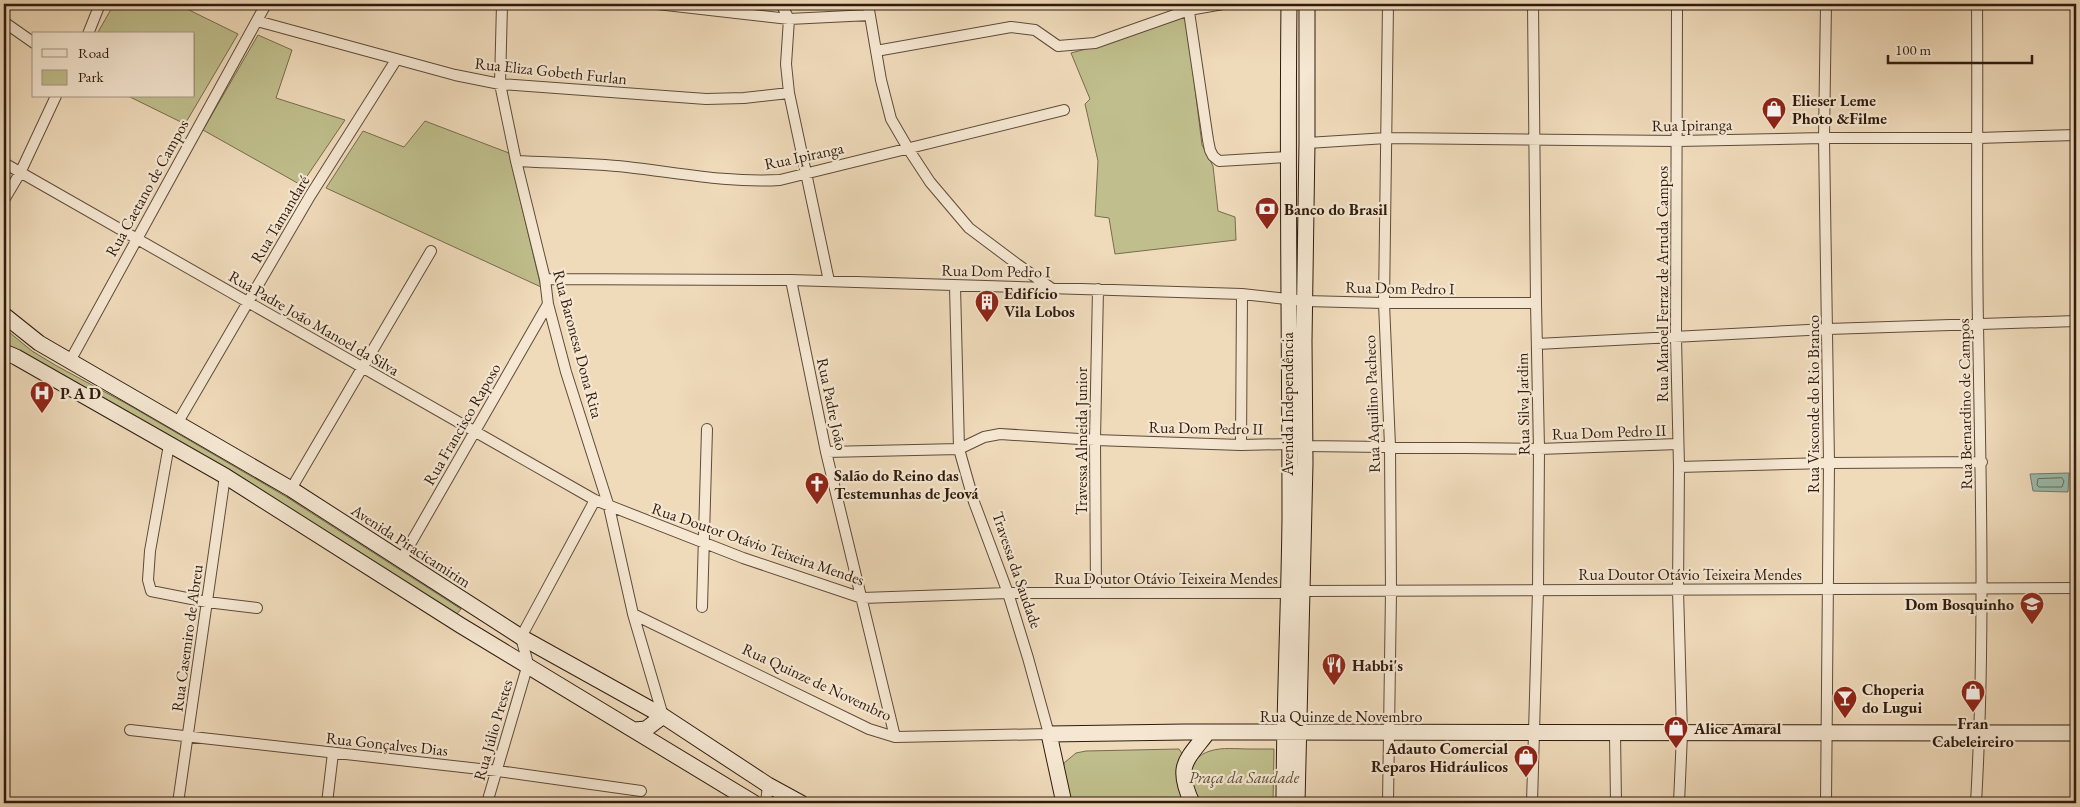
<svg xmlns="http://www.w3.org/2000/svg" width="2080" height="807" viewBox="0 0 2080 807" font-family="'EB Garamond',serif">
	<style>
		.green { fill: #bfbe8c; stroke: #776c4d }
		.water { fill: #9abbab; stroke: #6f7b6c }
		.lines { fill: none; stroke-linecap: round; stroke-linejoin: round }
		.shore { stroke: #646b5c; stroke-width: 1 }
		.minor-casing { stroke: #5f4b39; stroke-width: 12 }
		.secondary-casing { stroke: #2f1b0e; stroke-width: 17 }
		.minor { stroke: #f5e7d2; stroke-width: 10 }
		.secondary { stroke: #f5e7d2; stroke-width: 15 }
		.labels { text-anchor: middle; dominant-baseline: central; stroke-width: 4.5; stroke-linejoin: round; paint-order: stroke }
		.street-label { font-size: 16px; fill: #2f1b0e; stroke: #f5e7d2 }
		.poi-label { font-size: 16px; font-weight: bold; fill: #2f1b0e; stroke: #f5e7d2; text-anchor: start }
		.park-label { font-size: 16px; font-style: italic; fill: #5a4c34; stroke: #f5e7d2 }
	</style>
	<rect width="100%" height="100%" fill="#efdaba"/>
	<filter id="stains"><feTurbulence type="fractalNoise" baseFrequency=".004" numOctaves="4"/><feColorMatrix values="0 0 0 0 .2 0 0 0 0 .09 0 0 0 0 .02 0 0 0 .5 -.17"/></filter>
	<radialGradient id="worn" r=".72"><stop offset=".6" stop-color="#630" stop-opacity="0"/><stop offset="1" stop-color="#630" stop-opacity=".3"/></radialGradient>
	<path class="green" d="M114,4H187V9L238,34L185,124L128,96H194V34H97Z
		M1186,16L1202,145L1213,166L1218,211L1235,217L1236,240L1115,254L1109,218L1095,216L1098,161L1085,104L1090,99L1071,53L1101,45Z
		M258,35L292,50L276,98L345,120L301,185L203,130Z
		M425,121L509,153L541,287L326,188L363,131L404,147Z
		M4,328L32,351L55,365L127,404L285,496L461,609L456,615L24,354L4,345Z
		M1179,749L1183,755L1186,803H1070L1063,771L1064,763L1076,753L1086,751Z
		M1250,749H1274L1273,803H1199C1190,785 1184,759 1210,751C1222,747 1237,749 1250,749Z"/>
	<path class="water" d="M2069,473L2068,492L2033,491L2030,474Z"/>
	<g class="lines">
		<path class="shore" d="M2062,478L2064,481L2062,487H2039L2037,485L2038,479Z"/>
		<defs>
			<path id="minor" d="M502,4L500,84L516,161L545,279L548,304L566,372L609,507L633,614L663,716
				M657,4L789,19L870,15
				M781,4L789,19L786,64L789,93L829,281
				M868,4L881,80L891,119L909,150L930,182L969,228L1017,264L1051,288
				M1677,4L1676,338L1679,467L1678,590L1682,734L1679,803
				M1826,4L1824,138L1829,463L1826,803
				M1188,5L1208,140L1210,150L1213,156L1219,161L1287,157
				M257,21L455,75L500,84L706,99L744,98L789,93
				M4,22L34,43
				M88,34L100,4
				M876,51L1011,27L1035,30L1058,46L1095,43L1189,10L1223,4
				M1307,143L1387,138L1678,141L1824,138H1978L2076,135
				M516,161C553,163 590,163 627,167C680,173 727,183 780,180L1064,110
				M4,163L595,500L743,558L862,598L1008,593H1289
				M4,200L20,173L56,96
				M545,279L791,280L1242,294L1305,301L1384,303H1536
				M791,280L826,452L895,737
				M1537,344L1828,329L2076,321
				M70,361L266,4
				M178,422L310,196L396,60
				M169,445L150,551L148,580L151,591L207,602L257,608
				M1241,445L1242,294
				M826,452L959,449L984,437L1000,434L1095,440L1241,445L1290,444L1305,446L1539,449L1678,444
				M1679,467L1829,463L1982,462
				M291,489L431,251
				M401,560L548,304
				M1303,591L2076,588
				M1096,593L1095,440L1098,289
				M702,607L707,429
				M633,614L869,729L895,737L1049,734L1028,658L1008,593L974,502L959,449L955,286
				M130,730L498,771L641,791
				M1615,734L1616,803
				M178,803L225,476
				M327,803L333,753
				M487,803L528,664L521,637L595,500
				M766,803L768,785
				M1388,803L1391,591L1390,446L1384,303L1388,4
				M1532,803L1538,590L1539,449L1536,303L1533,4
				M1976,803C1985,644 1981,485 1978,325C1976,218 1978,111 1977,4"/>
			<path id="secondary" d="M4,315L39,343L291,489L521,637L663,716L768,785L801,803
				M4,352L16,357L225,476L460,625L754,803
				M635,730L646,729L663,716
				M1064,803L1049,734L1185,732L2076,733
				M1192,803C1175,765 1186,761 1208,732
				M1284,803C1284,708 1289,613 1290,518C1290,347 1287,175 1289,4
				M1297,803L1305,463L1304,341L1307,143V4"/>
		</defs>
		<use href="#minor" class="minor-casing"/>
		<use href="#secondary" class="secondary-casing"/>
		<use href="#minor" class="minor"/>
		<use href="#secondary" class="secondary"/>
	</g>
	<defs>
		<symbol id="shop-pin" viewBox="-11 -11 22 30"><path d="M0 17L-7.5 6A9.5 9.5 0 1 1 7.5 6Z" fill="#8f2418" stroke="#f5e7d2"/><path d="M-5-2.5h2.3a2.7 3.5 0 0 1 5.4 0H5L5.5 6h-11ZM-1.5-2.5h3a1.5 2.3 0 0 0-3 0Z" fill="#fff"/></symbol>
		<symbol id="bank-pin" viewBox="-11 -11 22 30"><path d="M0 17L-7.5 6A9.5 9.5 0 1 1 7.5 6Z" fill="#8f2418" stroke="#f5e7d2"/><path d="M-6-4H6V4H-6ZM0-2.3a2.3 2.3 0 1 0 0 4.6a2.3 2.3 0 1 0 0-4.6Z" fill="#fff"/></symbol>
		<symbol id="building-pin" viewBox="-11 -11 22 30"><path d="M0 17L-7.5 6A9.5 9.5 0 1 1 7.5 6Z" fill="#8f2418" stroke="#f5e7d2"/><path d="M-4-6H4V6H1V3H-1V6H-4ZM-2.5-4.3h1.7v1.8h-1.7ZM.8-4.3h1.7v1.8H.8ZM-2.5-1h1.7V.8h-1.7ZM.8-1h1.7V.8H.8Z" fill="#fff"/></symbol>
		<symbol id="hospital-pin" viewBox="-11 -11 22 30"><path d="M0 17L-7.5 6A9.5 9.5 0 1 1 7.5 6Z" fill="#8f2418" stroke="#f5e7d2"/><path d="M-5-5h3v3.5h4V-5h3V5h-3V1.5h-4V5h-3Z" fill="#fff"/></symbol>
		<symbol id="church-pin" viewBox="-11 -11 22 30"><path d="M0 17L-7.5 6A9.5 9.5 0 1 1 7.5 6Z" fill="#8f2418" stroke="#f5e7d2"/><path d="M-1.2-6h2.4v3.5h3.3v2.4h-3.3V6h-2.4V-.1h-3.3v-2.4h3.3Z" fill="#fff"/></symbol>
		<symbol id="school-pin" viewBox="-11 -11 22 30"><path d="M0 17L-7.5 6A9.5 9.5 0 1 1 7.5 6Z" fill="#8f2418" stroke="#f5e7d2"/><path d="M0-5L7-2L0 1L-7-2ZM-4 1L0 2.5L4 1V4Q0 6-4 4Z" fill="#fff"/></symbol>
		<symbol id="restaurant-pin" viewBox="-11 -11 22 30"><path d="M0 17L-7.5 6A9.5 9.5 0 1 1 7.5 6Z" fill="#8f2418" stroke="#f5e7d2"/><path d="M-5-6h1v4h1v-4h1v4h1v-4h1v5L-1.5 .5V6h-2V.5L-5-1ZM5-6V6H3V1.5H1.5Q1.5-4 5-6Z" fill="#fff"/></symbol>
		<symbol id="bar-pin" viewBox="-11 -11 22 30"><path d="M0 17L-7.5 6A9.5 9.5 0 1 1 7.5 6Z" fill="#8f2418" stroke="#f5e7d2"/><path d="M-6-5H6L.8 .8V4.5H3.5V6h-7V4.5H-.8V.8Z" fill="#fff"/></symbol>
	</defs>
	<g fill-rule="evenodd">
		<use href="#shop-pin" x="1760" y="95" width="28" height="38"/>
		<use href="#bank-pin" x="1253" y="195" width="28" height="38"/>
		<use href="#building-pin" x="973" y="288" width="28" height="38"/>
		<use href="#hospital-pin" x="28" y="379" width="28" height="38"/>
		<use href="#church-pin" x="803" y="470" width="28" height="38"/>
		<use href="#school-pin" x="2018" y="590" width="28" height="38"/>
		<use href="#restaurant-pin" x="1320" y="651" width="28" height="38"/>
		<use href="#shop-pin" x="1959" y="678" width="28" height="38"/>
		<use href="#bar-pin" x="1831" y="684" width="28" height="38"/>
		<use href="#shop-pin" x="1662" y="714" width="28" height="38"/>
		<use href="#shop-pin" x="1512" y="743" width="28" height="38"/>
	</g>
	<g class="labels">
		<g class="street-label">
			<text transform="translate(551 71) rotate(6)">Rua Eliza Gobeth Furlan</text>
			<text transform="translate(1692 125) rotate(-1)">Rua Ipiranga</text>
			<text transform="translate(804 156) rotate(-12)">Rua Ipiranga</text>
			<text transform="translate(147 188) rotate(-61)">Rua Caetano de Campos</text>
			<text transform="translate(280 219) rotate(-59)">Rua Tamandaré</text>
			<text transform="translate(996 271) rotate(1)">Rua Dom Pedro I</text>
			<text transform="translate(1662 284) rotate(-90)">Rua Manoel Ferraz de Arruda Campos</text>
			<text transform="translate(1400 288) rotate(1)">Rua Dom Pedro I</text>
			<text transform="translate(314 323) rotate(30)">Rua Padre João Manoel da Silva</text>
			<text transform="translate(578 344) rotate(75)">Rua Baronesa Dona Rita</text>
			<text transform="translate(832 404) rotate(78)">Rua Padre João</text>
			<text transform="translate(1287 404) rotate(-90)">Avenida Independência</text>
			<text transform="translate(1372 404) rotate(-92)">Rua Aquilino Pacheco</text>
			<text transform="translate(1523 404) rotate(-91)">Rua Silva Jardim</text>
			<text transform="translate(1813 404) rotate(-90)">Rua Visconde do Rio Branco</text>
			<text transform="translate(1965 404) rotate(-91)">Rua Bernardino de Campos</text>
			<text transform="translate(462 424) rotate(-60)">Rua Francisco Raposo</text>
			<text transform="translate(1206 428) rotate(1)">Rua Dom Pedro II</text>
			<text transform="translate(1609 432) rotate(-2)">Rua Dom Pedro II</text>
			<text transform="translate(1081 441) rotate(-90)">Travessa Almeida Junior</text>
			<text transform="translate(758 544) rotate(19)">Rua Doutor Otávio Teixeira Mendes</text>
			<text transform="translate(411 546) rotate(33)">Avenida Piracicamirim</text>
			<text transform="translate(1017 570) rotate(71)">Travessa da Saudade</text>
			<text x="1690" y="574">Rua Doutor Otávio Teixeira Mendes</text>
			<text x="1166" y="578">Rua Doutor Otávio Teixeira Mendes</text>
			<text transform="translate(187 638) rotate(-82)">Rua Casemiro de Abreu</text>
			<text transform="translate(817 682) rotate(25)">Rua Quinze de Novembro</text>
			<text x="1341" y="716">Rua Quinze de Novembro</text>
			<text transform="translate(493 730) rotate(-74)">Rua Júlio Prestes</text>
			<text transform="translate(387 744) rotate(6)">Rua Gonçalves Dias</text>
		</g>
		<g class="poi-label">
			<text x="1792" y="100">Elieser Leme<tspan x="1792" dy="18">Photo &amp;Filme</tspan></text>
			<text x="1284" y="209">Banco do Brasil</text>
			<text x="1004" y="293">Edifício<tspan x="1004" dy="18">Vila Lobos</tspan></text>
			<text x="60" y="393">P A D</text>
			<text x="834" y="475">Salão do Reino das<tspan x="834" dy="18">Testemunhas de Jeová</tspan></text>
			<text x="2014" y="604" text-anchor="end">Dom Bosquinho</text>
			<text x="1352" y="665">Habbi's</text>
			<text x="1862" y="689">Choperia<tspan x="1862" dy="18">do Lugui</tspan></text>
			<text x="1973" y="723" text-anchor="middle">Fran<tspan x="1973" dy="18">Cabeleireiro</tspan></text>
			<text x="1694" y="728">Alice Amaral</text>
			<text x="1508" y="748" text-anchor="end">Adauto Comercial<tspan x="1508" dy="18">Reparos Hidráulicos</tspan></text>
		</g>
		<g class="park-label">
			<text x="1244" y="777">Praça da Saudade</text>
		</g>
	</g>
	<rect width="2080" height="807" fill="none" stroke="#efdaba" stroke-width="20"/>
	<rect x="5" y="5" width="2070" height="797" fill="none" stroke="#2f1b0e" stroke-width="2.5"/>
	<rect x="10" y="10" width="2060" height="787" fill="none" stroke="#2f1b0e"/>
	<rect x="32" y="32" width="162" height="65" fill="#f5e7d2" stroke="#a69584"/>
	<rect x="42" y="49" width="25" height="8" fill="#f5e7d2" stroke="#a69584"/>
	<text x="78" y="58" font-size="15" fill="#2f1b0e">Road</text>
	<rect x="42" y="70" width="25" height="15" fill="#bfbe8c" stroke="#a69584"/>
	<text x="78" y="82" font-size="15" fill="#2f1b0e">Park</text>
	<path d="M1888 55v8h144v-8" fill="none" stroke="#2f1b0e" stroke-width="2.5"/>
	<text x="1895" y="55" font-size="15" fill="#2f1b0e" stroke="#f5e7d2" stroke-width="4" paint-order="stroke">100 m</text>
	<rect width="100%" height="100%" filter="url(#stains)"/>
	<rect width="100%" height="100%" fill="url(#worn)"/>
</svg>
